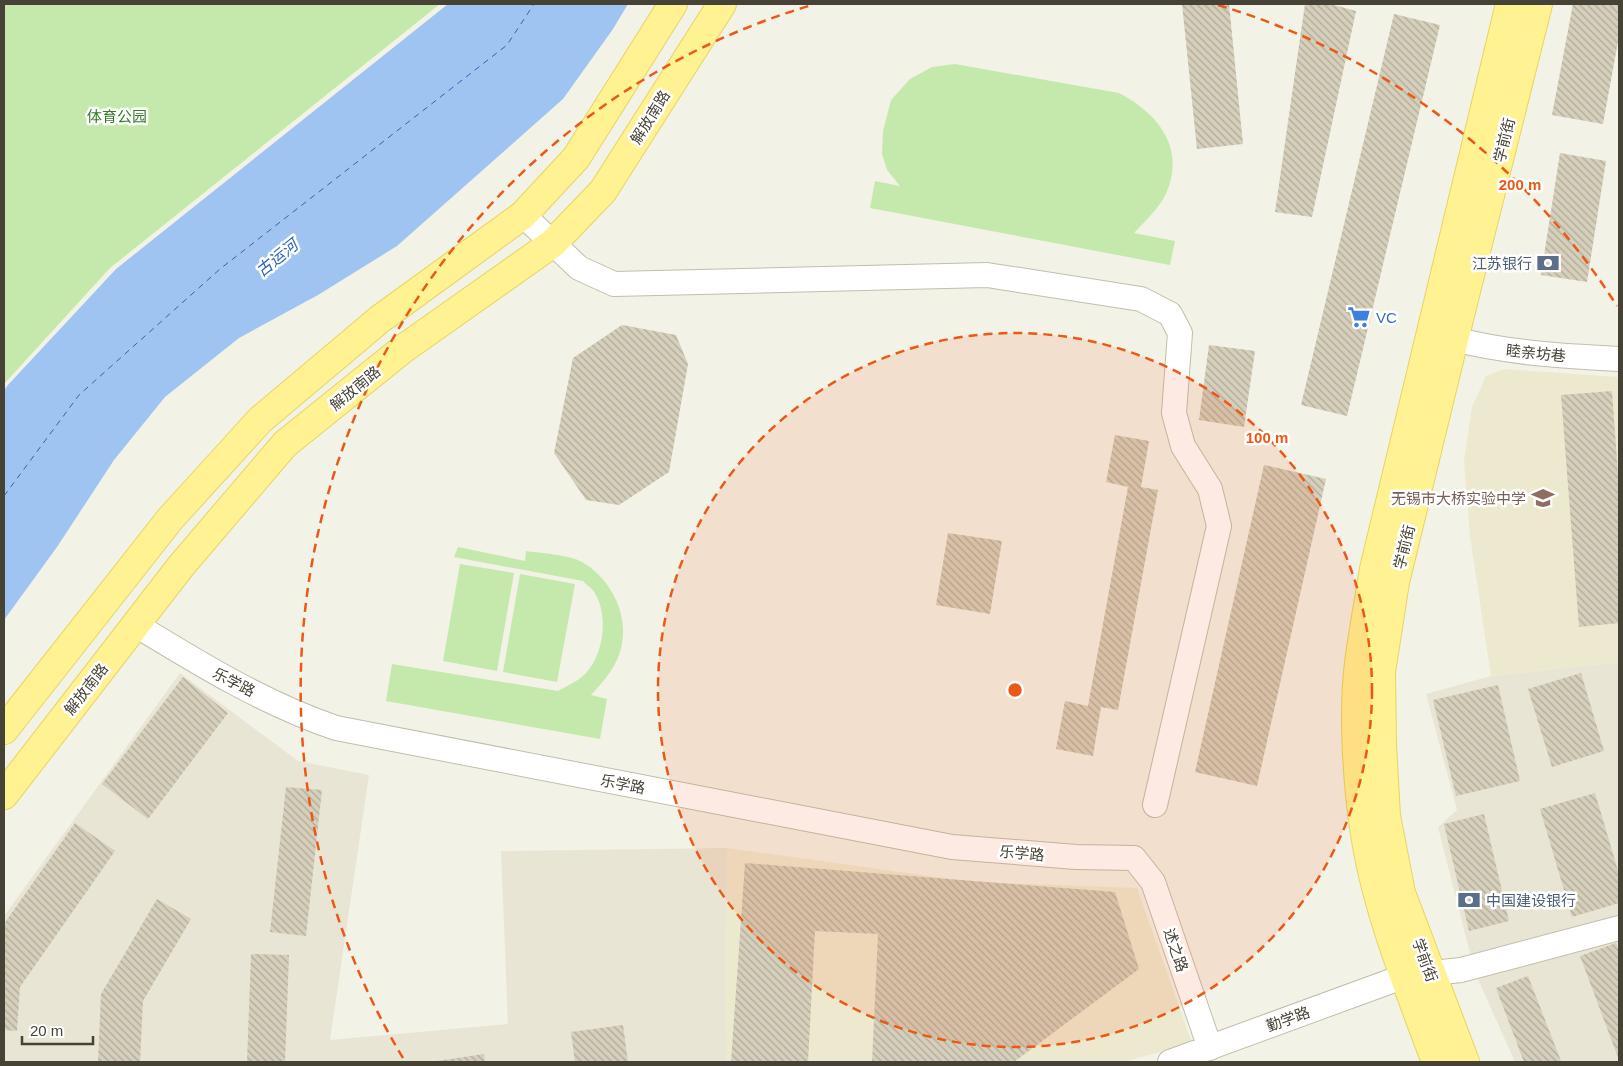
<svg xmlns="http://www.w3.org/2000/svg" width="1623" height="1066" viewBox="0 0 1623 1066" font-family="Arial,'Noto Sans SC',sans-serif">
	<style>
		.residential { fill: #e8e5d4 }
		.education { fill: #ede9cf }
		.green { fill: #c5e9ad }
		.water { fill: #a0c4f2 }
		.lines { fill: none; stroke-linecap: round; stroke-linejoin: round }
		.ferry { stroke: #2b65b5; stroke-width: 1; stroke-dasharray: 6 5; stroke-linecap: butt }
		.building { fill: url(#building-back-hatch) }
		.minor-casing { stroke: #c2beab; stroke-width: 26 }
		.major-casing { stroke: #e7d461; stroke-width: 30 }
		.minor { stroke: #fff; stroke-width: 24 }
		.major { stroke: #fff293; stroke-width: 28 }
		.ring { fill: none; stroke: #ec5815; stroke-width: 2.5; stroke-dasharray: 9 6 }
		.labels { text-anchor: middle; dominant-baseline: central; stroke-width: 5; stroke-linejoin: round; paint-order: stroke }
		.park-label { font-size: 15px; fill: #397a27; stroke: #fff }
		.street-label { font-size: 15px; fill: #464235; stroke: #fff }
		.service-label { font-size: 15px; fill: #4e5e75; stroke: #fff; text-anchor: end }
		.shop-label { font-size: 15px; fill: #366cbe; stroke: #fff; text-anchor: start }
		.education-label { font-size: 15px; fill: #785e54; stroke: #fff; text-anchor: end }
		.water-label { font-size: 16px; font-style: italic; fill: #2b65b5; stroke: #fff }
		.centre { fill: #ec5815; stroke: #fff; stroke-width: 2.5 }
		.ring-label { font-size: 15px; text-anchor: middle; font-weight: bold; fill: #ec5815; stroke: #fff; stroke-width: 5; stroke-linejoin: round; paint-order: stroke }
	</style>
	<defs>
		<pattern id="building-back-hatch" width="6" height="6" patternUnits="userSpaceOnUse" patternTransform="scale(1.25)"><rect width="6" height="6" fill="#d5cfbb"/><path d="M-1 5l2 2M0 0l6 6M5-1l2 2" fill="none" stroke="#afaa99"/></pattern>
	</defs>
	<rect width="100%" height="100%" fill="#f3f2e6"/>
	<path class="residential" d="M1619,662V917L1471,957L1438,827L1457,810L1426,694L1491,676Z
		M180,673L298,761L369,775L330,1040L508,1024L501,851L727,848L726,1062H4V916Z
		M1619,939V1062H1515L1476,975Z"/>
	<path class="education" d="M1504,369L1619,377V662L1491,676L1470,536L1464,461L1472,407L1486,376Z
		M727,848L972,882L1137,888L1192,1043L1124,1062H726Z"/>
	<path class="green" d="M4,4H440L110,268L4,384Z
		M955,64L1119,93C1155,112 1183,143 1169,186C1163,205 1147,219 1134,233L1175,241L1170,265L870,208L875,181L900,186L887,170L882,154L883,131L891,100L910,79L932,67Z
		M458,547L525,561L526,551C540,553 570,555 582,562C609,577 628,612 622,643C619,664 605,680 591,695L607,699L600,739L386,701L392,664L558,691C567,686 578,681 585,674C604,655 609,614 594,592C592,588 586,585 583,581L454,557Z
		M460,564L514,573L497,671L443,661Z
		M520,574L575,584L557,682L503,672Z"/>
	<path class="water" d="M448,4H628L613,29L563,99L397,246L318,295L239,338L165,397L114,460L57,547L4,620V391L7,386L116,269Z"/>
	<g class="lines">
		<path class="ferry" d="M4,496L79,395L220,269L507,45L534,4"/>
	</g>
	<path class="building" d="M1182,4H1229L1243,144L1197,149Z
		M1305,4H1330L1356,11L1312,217L1275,212Z
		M1573,4H1619V36L1603,124L1552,115Z
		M1394,14L1440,25L1347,416L1301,405Z
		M1560,153L1606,161L1587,282L1541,275Z
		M622,325L676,335L688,364L669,472L619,505L586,500L554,453L573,358Z
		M1209,345L1255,351L1244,427L1199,420Z
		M1612,391L1619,488V623L1579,627L1561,395Z
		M1115,435L1149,441L1141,487L1158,490L1118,710L1101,707L1093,756L1056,749L1065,701L1088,706L1128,487L1106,482Z
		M1264,465L1326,479L1257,786L1195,772Z
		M948,533L1002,541L990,614L936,605Z
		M1581,673L1604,751L1552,767L1528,689Z
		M183,677L228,713L148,819L102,784Z
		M1498,685L1520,781L1456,796L1433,700Z
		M286,787L322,790L306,936L270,932Z
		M1595,793L1619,874V903L1572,917L1540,809Z
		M1484,814L1509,921L1469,931L1444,824Z
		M75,823L115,851L20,987L17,1031L4,1030V924Z
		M745,863L1115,892L1139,969L1014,1062H872L878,934L815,931L808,1062H731Z
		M157,899L191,919L143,1001L140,1062H98L101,994Z
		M1616,943L1619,951V1060L1580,956Z
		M251,954L289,955L285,1062H247Z
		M1528,976L1561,1061L1557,1062H1524L1496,988Z
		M623,1025L628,1062H575L571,1032Z
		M484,1054L485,1062H437V1061Z"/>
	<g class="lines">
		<defs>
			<path id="minor" d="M523,215L579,268L614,284L987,275L1141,299L1170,314L1180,333L1174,413L1183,446L1210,489L1219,526L1155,805
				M1454,339C1508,353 1563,356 1619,359
				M136,625C200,664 265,704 336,728L952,847L1076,857L1134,858L1153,882L1210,1048
				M1170,1062L1405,976L1461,970L1619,928"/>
			<path id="major" d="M4,730L170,519L260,420L380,319L523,215L576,158L673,4
				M4,795L181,566L285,444L403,349L553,243L603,191L722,4
				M1436,1062C1408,986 1375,907 1364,827C1357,779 1353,711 1359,663C1363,632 1369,601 1374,569L1510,4
				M1465,1062L1401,893L1386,816L1382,745L1381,672L1395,582L1461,311L1538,4"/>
		</defs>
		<use href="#minor" class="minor-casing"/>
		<use href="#major" class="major-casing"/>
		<use href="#minor" class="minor"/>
		<use href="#major" class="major"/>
	</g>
	<circle cx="1015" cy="690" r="357" fill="#ec5815" fill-opacity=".12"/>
	<g class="ring">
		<circle cx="1015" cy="690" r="357"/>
		<path d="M403 1058A714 714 0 0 1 812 5M1218 5A714 714 0 0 1 1617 306"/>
	</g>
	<defs>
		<symbol id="bank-bare" viewBox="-9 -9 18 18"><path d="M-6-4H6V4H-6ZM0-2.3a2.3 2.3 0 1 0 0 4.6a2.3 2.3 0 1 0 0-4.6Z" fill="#5c6f8a" stroke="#fff" stroke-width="2.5" paint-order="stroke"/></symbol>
		<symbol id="supermarket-bare" viewBox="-9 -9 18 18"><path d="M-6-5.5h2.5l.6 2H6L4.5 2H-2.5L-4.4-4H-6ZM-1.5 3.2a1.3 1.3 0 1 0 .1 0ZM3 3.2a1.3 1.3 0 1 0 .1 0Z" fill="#3f7fe0" stroke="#fff" stroke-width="2.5" paint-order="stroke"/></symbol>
		<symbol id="school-bare" viewBox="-9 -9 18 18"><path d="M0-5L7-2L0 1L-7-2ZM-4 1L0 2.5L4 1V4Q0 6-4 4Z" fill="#8d6e63" stroke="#fff" stroke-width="2.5" paint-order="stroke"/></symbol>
	</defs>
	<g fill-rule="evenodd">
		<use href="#bank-bare" x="1532" y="247" width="32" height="32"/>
		<use href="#supermarket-bare" x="1343" y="301" width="32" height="32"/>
		<use href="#school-bare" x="1527" y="482" width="32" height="32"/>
		<use href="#bank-bare" x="1453" y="884" width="32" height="32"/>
	</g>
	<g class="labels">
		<g class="park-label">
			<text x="117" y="116">体育公园</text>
		</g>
		<g class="street-label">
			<text transform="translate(650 117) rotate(-58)">解放南路</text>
			<text transform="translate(1504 140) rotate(-76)">学前街</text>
			<text transform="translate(1536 353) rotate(6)">睦亲坊巷</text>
			<text transform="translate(355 388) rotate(-39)">解放南路</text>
			<text transform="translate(1404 547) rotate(-76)">学前街</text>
			<text transform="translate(234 682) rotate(27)">乐学路</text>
			<text transform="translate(86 689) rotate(-52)">解放南路</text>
			<text transform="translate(623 784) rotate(11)">乐学路</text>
			<text transform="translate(1022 853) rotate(5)">乐学路</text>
			<text transform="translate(1176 950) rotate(71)">述之路</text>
			<text transform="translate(1425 960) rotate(70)">学前街</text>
			<text transform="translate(1288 1019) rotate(-20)">勤学路</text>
		</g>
		<g class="service-label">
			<text x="1532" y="263">江苏银行</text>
			<text x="1486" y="900" text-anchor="start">中国建设银行</text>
		</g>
		<g class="shop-label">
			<text x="1376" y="317">VC</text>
		</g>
		<g class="education-label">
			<text x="1526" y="498">无锡市大桥实验中学</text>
		</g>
		<g class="water-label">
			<text transform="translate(277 258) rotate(-39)">古运河</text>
		</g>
	</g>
	<circle cx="1015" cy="690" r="8" class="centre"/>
	<g class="ring-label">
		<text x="1520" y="190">200 m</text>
		<text x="1267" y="443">100 m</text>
	</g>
	<rect width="1623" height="1066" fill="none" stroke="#464235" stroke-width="10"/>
	<path d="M22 1036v8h71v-8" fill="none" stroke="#464235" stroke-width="2.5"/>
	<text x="30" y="1036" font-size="15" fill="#464235" stroke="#ffffff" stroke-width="4" paint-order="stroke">20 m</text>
</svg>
